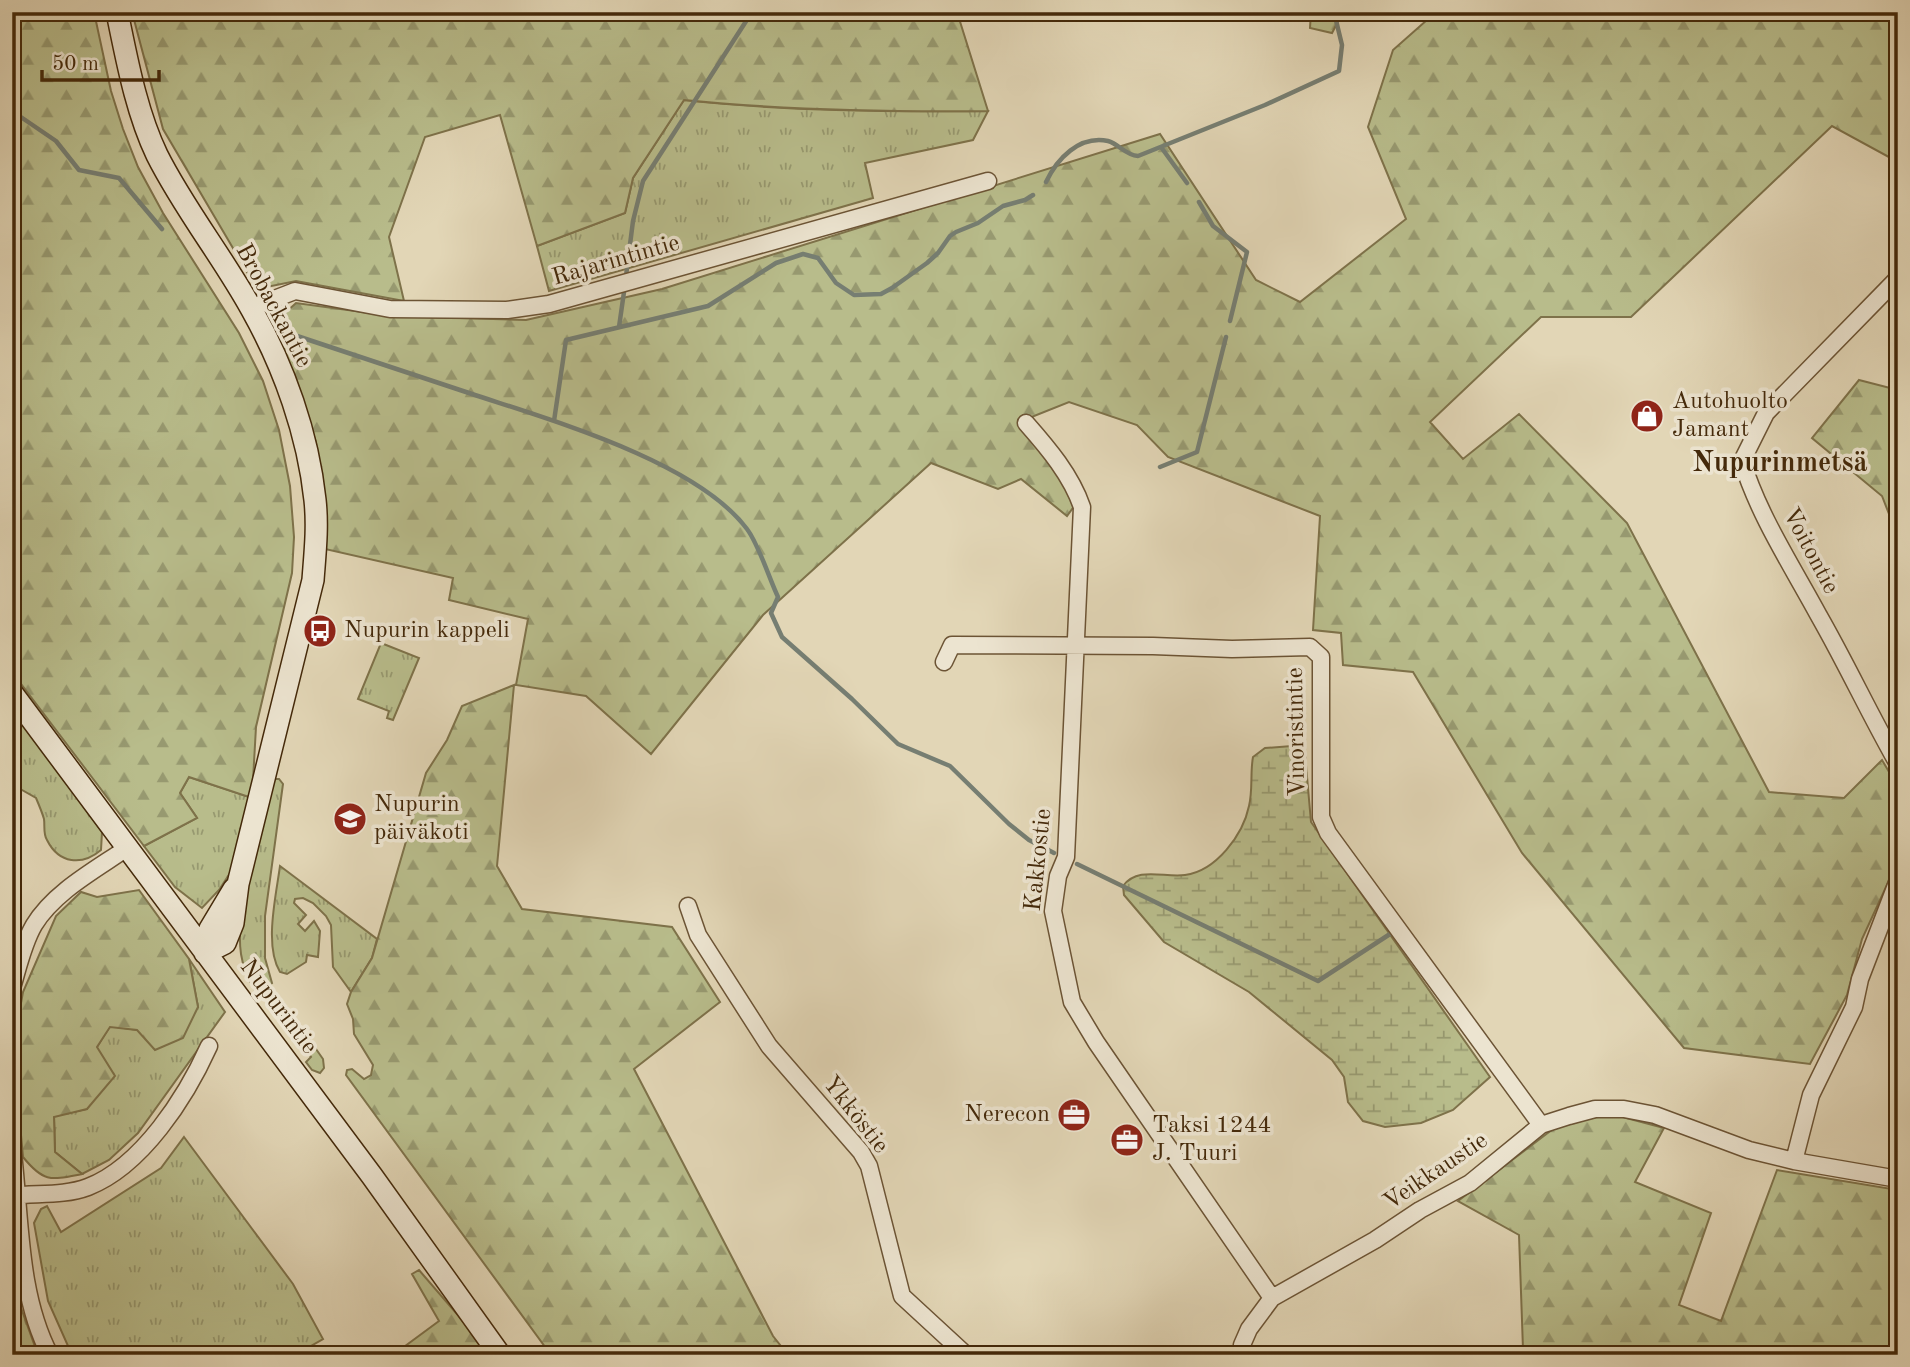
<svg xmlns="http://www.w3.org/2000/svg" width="1910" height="1367" viewBox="0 0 1910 1367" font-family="'Old Standard TT',serif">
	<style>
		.grass { fill: url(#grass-tufts); stroke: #7e724a; stroke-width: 2 }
		.forest { fill: url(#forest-firs); stroke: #7e724a; stroke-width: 2 }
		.wetland { fill: url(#wetland-marsh); stroke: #7e724a; stroke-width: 2 }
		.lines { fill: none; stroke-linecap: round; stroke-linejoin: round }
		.stream { stroke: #767e72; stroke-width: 4.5 }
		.street-casing { stroke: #6c5435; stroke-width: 19 }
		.secondary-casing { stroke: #44290a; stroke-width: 24 }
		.street { stroke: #ece4d0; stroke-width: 16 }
		.secondary { stroke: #ece4d0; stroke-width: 21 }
		.labels { text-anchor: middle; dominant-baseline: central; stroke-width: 7; stroke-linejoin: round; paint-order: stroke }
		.street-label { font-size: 24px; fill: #44290a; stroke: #ece4d0 }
		.poi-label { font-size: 24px; fill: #44290a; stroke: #ece4d0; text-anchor: start }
		.quarter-label { font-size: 28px; font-weight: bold; fill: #44290a; stroke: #ece4d0 }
	</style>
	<defs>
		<pattern id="grass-tufts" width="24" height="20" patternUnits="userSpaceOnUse" patternTransform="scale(1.75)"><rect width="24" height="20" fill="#b8bc8b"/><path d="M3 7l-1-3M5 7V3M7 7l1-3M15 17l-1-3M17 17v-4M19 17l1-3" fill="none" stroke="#979970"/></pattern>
		<pattern id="forest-firs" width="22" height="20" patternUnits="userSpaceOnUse" patternTransform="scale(1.75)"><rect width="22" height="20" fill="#b8bc8b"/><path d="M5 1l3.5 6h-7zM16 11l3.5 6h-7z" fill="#979970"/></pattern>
		<pattern id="wetland-marsh" width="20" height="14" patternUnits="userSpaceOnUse" patternTransform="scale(1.75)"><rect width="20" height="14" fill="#b8bc8b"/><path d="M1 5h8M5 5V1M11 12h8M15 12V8" fill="none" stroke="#979970"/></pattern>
	</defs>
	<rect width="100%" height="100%" fill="#e2d6b6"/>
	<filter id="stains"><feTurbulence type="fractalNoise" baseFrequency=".00286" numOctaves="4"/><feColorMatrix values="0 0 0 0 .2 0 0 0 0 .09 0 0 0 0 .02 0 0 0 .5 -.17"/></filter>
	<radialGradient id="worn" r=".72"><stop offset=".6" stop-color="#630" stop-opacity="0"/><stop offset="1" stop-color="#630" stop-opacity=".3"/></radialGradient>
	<path class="grass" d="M684,100C785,111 886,112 988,111L973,140L865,163L873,198L549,291L537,246L625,213L633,178Z
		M381,643L419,658L393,720L387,718L389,711L358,699Z
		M12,706L102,832L101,850C82,866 59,864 47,840C43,834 45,826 44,819C42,812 39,805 36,798L15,786L12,787Z
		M189,777L252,798L230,873L219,890L202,908L175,887L144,846L197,818L180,793Z
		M273,779H279L283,784L265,916V958L272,983L257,994C250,982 243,969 241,954C234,905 261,828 273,779Z
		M280,866L377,939L372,958L351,992L333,967L331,925L326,916L313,903L303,898L295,899L294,903L306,915L298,924L305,931L314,921L320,931L318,957L307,955L306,962L287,974L280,972C264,946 276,896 280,866Z
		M189,959L225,1012L138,1133L109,1160L82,1174L55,1152L54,1116L87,1109L97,1047L110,1026L137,1030L198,1007Z
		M283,1002L323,1059L324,1068L320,1073L312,1070L306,1062L311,1057L275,1007Z
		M184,1137L293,1284L323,1339L295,1355H72L48,1301L34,1223L41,1209L47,1206L61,1232L161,1168Z
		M12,1272L15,1291L38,1355H12Z"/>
	<path class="forest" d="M12,12H94L111,91L123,129L138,167L163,213L239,333L263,381L279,430L290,486L294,537L292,573L256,727L252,798L189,777L180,793L197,818L144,846L12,672Z
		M132,12H957L988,111C886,112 785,110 684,100L633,178L625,213L537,246L500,115L425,137L389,237L404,301L296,281L257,289L163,129Z
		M1311,12H1343L1332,33L1310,28Z
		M1436,12H1898V162L1832,126L1631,317H1541L1430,422L1463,459L1519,414L1627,523L1769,792L1844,798L1882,760L1898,787V861L1862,939L1847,995L1810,1064L1684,1048L1522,853L1413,672L1343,665L1341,633L1313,630L1320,516L1168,457L1137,425L1069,402L1019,422L1052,464L1075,505L1067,516L1021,479L998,489L931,463L763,615L651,754L586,696L516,685L528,619L449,600L453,578L325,549L316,442L274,328L282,316L296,303L392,316L526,320L662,289L1160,134L1256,280L1300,302L1406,219L1368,127L1393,50Z
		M1859,380L1898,390V537L1882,496L1812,438Z
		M514,685L497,866L522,909L672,927L720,1002L634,1069L773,1336L788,1355H551L346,1075L347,1070L352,1069L364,1079L371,1075L373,1065L354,1034L353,1019L347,1004L351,992L372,958L426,773L447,740L462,706Z
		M139,890L189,959L198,1007L183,1038L155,1050L137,1030L110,1027L97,1047L115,1076L87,1109L54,1117L55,1152L82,1174C51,1180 44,1183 23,1157L13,1047L23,992L56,916L81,892L97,897Z
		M1615,1115L1664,1128L1635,1182L1711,1213L1679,1305L1721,1321L1777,1170L1898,1190V1355H1464L1467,1352L1523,1349L1519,1235L1458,1201L1553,1129L1590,1118Z
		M419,1270L488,1350L491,1355H393L439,1321L412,1274Z"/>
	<path class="wetland" d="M1292,746L1305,754L1311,822L1490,1077L1453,1110L1421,1123L1385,1127L1363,1121L1348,1102L1344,1077L1332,1060L1249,992L1164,942L1124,895L1123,886C1138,866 1164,878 1185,875C1216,871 1243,835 1249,806C1253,790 1250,773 1253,757L1265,748Z"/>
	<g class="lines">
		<path class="stream" d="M12,111L56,141L79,170L119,178L162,229
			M1161,147L1187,183
			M1046,182C1057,159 1079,135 1108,141C1119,144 1125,155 1138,156L1265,105L1339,71L1342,45L1334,12
			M1199,202L1213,226L1247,252L1230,321
			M626,276L633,221L643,181L752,12
			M619,327L624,292
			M288,333C348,353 409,373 469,393C550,420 696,461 747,529C759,545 769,578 778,597L771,613L782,637L852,699L898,744L950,766L1009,824L1029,840L1054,853
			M554,421L566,340L708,306L776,263L803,254L818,258L836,283L854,295L881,294L892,288L927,263L938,253L950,236L956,232L978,223L1003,206L1025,200L1033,195
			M1160,467L1197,452L1226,337
			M1077,864L1318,981L1390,934"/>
		<defs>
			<path id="street" d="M1898,278L1766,413L1742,461C1759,516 1792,566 1819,616C1847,665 1870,715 1898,764
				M251,308L295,291L390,309L507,310L549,304L988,181
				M1026,423C1048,448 1071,475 1082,507L1066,857L1058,876L1053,911L1072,1002L1096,1042L1272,1298
				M944,662L952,645L1153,646L1232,649L1310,647L1321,657V817L1328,833L1541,1125
				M688,906L698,935L769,1046L861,1152L869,1166L902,1296L966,1355
				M12,988C18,968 23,944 34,925C54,892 95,870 127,848
				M12,1145C21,1214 17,1292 50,1355
				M1794,1161L1811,1095L1854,1007L1860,979L1898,880
				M12,1196C37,1193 64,1196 88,1187C142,1166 186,1097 209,1046
				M1241,1355L1242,1345L1249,1329L1272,1298L1375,1240L1420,1210L1470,1183L1541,1125L1569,1116L1595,1109H1624L1655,1115L1749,1150L1794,1161L1898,1179"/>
			<path id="secondary" d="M117,12C127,60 136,111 157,155C184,209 223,257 252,310C284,367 308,434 315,500C318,527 315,553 313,580L238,884L233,923L225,943L205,953
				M12,693L372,1176L500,1355
				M205,953L210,929L234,889"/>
		</defs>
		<use href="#street" class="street-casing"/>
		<use href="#secondary" class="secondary-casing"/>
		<use href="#street" class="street"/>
		<use href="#secondary" class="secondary"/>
	</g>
	<defs>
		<symbol id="shop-disc" viewBox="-11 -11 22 22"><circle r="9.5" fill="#8f2418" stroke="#ece4d0"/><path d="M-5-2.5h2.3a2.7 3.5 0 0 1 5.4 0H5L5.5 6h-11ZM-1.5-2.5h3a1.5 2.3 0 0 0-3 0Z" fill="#fff"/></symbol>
		<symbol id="bus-disc" viewBox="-11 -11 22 22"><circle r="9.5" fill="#8f2418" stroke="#ece4d0"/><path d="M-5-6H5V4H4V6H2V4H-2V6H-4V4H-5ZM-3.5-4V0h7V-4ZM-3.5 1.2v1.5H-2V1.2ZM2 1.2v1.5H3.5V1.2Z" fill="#fff"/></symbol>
		<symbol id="school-disc" viewBox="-11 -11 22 22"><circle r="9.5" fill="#8f2418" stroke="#ece4d0"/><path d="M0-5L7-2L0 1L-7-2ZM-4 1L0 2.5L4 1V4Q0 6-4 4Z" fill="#fff"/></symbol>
		<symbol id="office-disc" viewBox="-11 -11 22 22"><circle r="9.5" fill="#8f2418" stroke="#ece4d0"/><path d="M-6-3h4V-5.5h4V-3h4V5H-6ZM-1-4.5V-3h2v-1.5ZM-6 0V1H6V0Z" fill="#fff"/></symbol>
	</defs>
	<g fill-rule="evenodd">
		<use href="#shop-disc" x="1628" y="397" width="38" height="38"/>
		<use href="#bus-disc" x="301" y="612" width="38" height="38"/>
		<use href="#school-disc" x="331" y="800" width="38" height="38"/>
		<use href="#office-disc" x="1055" y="1096" width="38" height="38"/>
		<use href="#office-disc" x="1108" y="1121" width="38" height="38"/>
	</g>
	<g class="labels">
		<g class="street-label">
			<text transform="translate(616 261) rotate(-16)">Rajarintintie</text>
			<text transform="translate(273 306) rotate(62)">Brobackantie</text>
			<text transform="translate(1810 551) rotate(62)">Voitontie</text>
			<text transform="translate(1297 732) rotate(-91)">Vinoristintie</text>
			<text transform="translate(1039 860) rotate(-84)">Kakkostie</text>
			<text transform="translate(278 1007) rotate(53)">Nupurintie</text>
			<text transform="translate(855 1115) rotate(52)">Ykköstie</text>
			<text transform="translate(1436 1172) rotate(-34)">Veikkaustie</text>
		</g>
		<g class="poi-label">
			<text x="1672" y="402">Autohuolto<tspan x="1672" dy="28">Jamant</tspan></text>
			<text x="344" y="631">Nupurin kappeli</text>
			<text x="374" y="805">Nupurin<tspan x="374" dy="28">päiväkoti</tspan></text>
			<text x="1050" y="1115" text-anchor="end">Nerecon</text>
			<text x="1152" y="1126">Taksi 1244<tspan x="1152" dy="28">J. Tuuri</tspan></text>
		</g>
		<g class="quarter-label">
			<text x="1780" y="464">Nupurinmetsä</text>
		</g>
	</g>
	<rect width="1910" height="1367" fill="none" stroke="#e2d6b6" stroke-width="42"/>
	<rect x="14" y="14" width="1882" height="1339" fill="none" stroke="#44290a" stroke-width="3.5"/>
	<rect x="21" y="21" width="1868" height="1325" fill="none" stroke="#44290a" stroke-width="2"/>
	<path d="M42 70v10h117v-10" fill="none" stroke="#44290a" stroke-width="3.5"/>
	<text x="52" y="70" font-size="21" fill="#44290a" stroke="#ece4d0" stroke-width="5" paint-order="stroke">50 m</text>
	<rect width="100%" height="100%" filter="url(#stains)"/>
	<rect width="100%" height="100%" fill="url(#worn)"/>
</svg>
